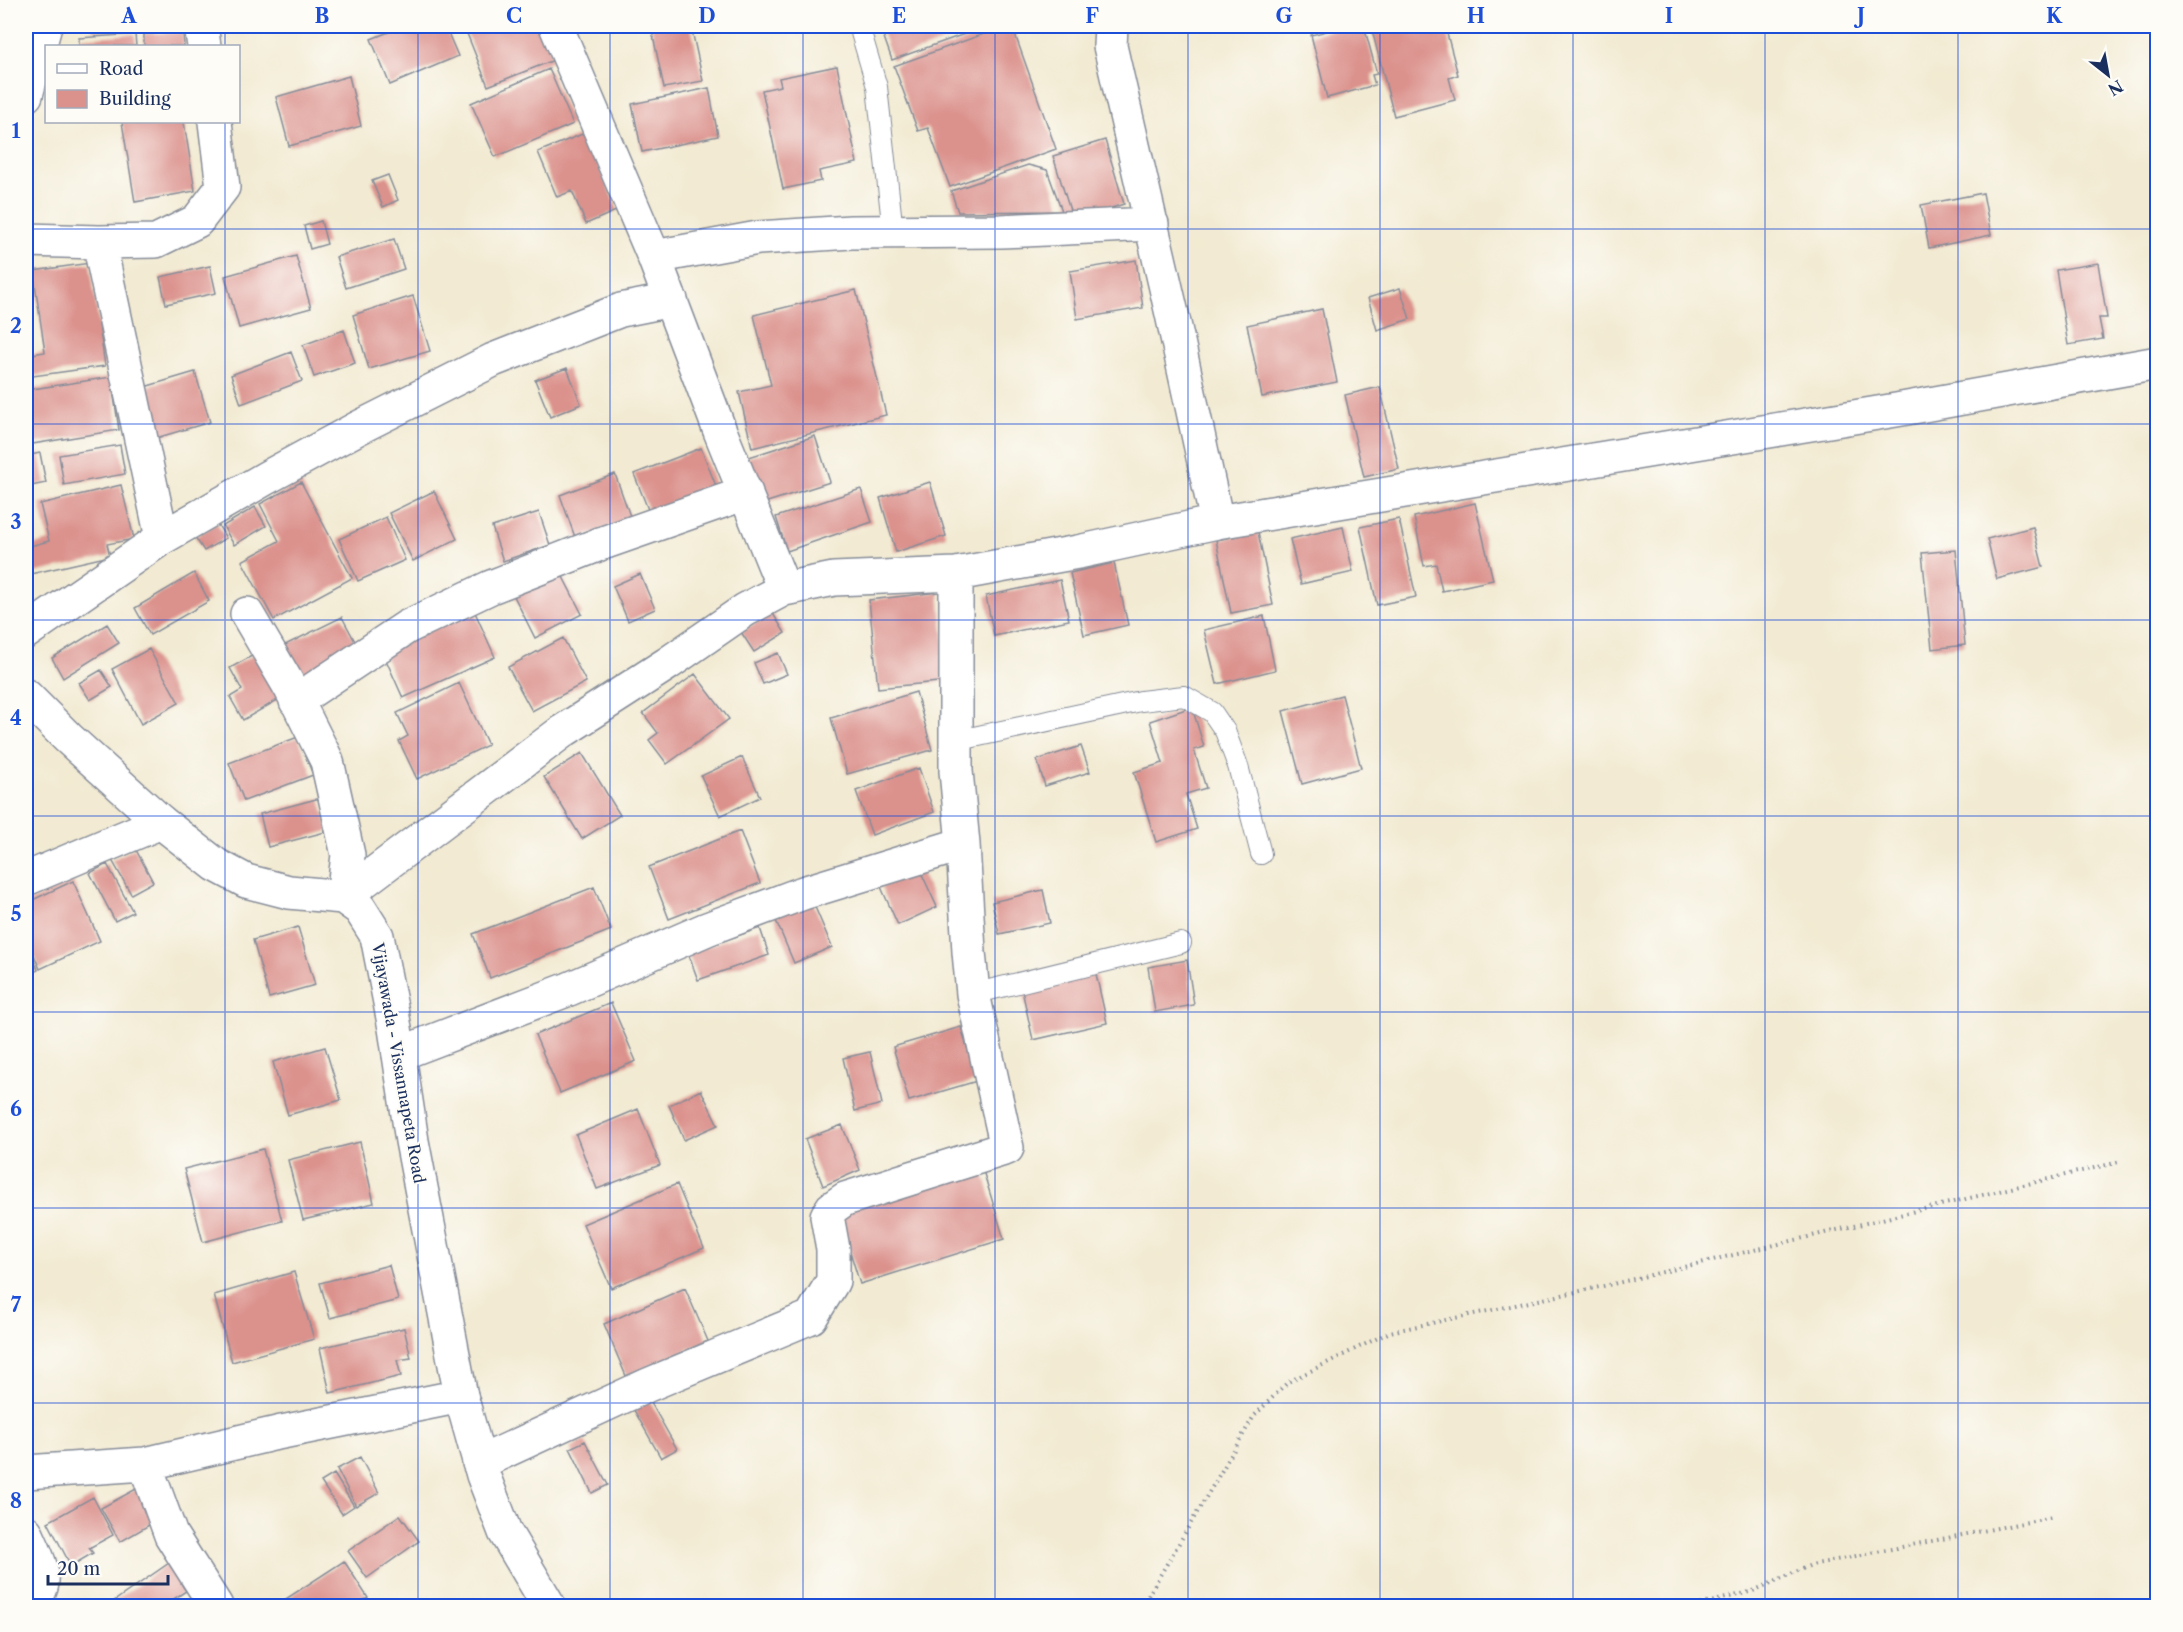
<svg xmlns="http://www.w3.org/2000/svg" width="2183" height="1632" viewBox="0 0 2183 1632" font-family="'Libre Caslon Text',serif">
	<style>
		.building { fill: #db918c }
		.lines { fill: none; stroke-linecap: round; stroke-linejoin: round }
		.lane-casing { stroke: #868c98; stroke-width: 22 }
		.street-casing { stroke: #868c98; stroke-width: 36 }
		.primary-casing { stroke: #868c98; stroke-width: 36 }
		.path { stroke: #868c98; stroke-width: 4; stroke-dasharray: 1.5 4.5; stroke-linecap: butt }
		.lane { stroke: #fff; stroke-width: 20 }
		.street { stroke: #fff; stroke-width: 33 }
		.primary { stroke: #fff; stroke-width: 33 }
		.grid { fill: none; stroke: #1d4ed8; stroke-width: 1.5; stroke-opacity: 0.55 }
		.labels { text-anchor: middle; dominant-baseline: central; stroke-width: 4.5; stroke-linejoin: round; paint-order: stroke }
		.street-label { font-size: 16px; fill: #1b2f5e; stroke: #fdfcf7 }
		.neatline { fill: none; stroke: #1d4ed8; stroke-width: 2 }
		.grid-label { font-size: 20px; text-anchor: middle; font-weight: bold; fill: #1d4ed8 }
	</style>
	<rect width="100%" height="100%" fill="#fdfcf7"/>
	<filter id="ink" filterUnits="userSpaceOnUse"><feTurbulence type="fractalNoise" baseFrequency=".0167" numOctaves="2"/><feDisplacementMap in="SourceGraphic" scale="12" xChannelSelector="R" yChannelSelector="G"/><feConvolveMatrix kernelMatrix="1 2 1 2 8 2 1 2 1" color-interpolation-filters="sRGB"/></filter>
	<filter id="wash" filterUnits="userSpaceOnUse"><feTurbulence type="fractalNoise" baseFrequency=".008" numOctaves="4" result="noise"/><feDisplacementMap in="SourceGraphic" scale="24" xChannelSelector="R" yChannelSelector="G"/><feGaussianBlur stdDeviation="1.35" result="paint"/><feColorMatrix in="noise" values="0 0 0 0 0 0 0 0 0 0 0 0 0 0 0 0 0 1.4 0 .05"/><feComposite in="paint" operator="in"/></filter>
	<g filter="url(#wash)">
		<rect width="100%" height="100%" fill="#f2ead2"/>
		<g id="blocks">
			<path class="building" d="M93,26H127V31L92,30Z
				M404,26H445L458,56L390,85L371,39Z
				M464,26H541L554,60L488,86Z
				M651,26H691L703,81L664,88Z
				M880,26H987L892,60Z
				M1006,26H1012L1056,149L950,187L928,128L918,131L894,66Z
				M1346,26H1364L1377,74L1372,75L1375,85L1327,98L1311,35Z
				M1371,26H1445L1458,75L1449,78L1455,100L1394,116Z
				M183,32L184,46H144V34Z
				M135,34L136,46H79V38Z
				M837,66L857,163L819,171L821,181L783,189L762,90L781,86L779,78Z
				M549,69L573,124L495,157L471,103Z
				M349,76L361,126L289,146L276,97Z
				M709,88L718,136L642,152L632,104Z
				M122,122H184L195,191L135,202Z
				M585,133L618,210L586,224L572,191L557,197L538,152Z
				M1105,140L1124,204L1073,220L1053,156Z
				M1028,165L1047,170L1062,211L958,212L951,191Z
				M388,175L398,200L383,207L372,181Z
				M1983,193L1991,235L1929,248L1921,205Z
				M321,221L327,244L310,249L304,226Z
				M394,239L404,269L346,288L336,257Z
				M296,256L311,308L239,328L225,276Z
				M1136,260L1143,308L1077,319L1070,271Z
				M90,263L105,366L26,377V355L45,352L33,271Z
				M2098,263L2107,318H2099L2103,339L2068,345L2056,270Z
				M210,266L216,293L166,304L160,277Z
				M1400,288L1410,319L1377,330L1368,298Z
				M856,290L886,415L752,448L739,392L771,385L754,315Z
				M413,296L430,351L369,369L353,315Z
				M1322,309L1337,382L1262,397L1247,325Z
				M344,330L355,363L314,377L303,345Z
				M291,352L302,381L241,404L231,375Z
				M567,368L581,404L550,417L535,380Z
				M195,372L210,422L156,438L141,388Z
				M111,377L119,430L26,445V390Z
				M1380,387L1399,469L1364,477L1345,395Z
				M815,436L830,482L761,504L746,458Z
				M120,445L125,474L64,485L59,455Z
				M701,448L716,486L649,512L634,474Z
				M40,453L46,483L26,487V456Z
				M615,474L631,519L576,540L560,495Z
				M301,482L352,578L274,620L242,561L279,541L260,504Z
				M930,482L946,536L896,552L880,498Z
				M121,485L134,539L107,544L110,556L26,575V547L49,541L40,504Z
				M861,489L872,522L787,551L776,517Z
				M434,491L457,539L413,561L389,513Z
				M1475,503L1493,580L1442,591L1436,564L1424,566L1414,517Z
				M255,507L266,526L234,545L223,526Z
				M539,512L550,545L503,561L492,527Z
				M386,517L405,560L358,581L339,539Z
				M1399,519L1416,597L1377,605L1360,527Z
				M217,523L226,538L204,551L195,537Z
				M1343,527L1353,572L1301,584L1290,539Z
				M2033,527L2043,567L1997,579L1987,539Z
				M1258,532L1273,605L1231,613L1216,540Z
				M1956,550L1965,645L1932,649L1922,553Z
				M1114,563L1128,625L1084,635L1070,573Z
				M194,573L209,601L150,635L135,608Z
				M561,573L582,614L535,638L514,596Z
				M640,574L655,609L628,621L613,586Z
				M1060,580L1069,620L994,636L986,596Z
				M939,592L948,681L878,688L869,600Z
				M474,610L495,657L403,698L382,651Z
				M772,612L785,633L754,652L741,632Z
				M1264,616L1275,670L1217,684L1204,630Z
				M342,617L359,649L299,679L283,646Z
				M107,624L119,643L63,678L52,658Z
				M563,638L586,682L532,711L508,667Z
				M149,649L179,703L141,724L112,669Z
				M257,653L281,698L243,720L230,697L242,690L230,668Z
				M778,653L787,674L763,684L754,663Z
				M101,670L112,687L90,700L79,683Z
				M695,674L729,719L667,764L649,740L658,733L643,713Z
				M459,683L488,745L417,779L399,741L408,736L397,713Z
				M916,692L932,750L847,774L831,718Z
				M1342,695L1361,768L1302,784L1283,711Z
				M1192,707L1204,747L1194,750L1206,788L1186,794L1197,829L1156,842L1134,772L1163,763L1150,721Z
				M298,737L313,775L244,801L229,763Z
				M1081,746L1090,772L1045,786L1037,760Z
				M582,753L620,815L582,839L544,777Z
				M742,757L760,797L720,816L701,776Z
				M919,768L934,812L872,835L856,791Z
				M320,798L329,831L268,847L260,814Z
				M740,831L760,883L669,919L649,867Z
				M135,848L153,882L131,894L112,860Z
				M107,864L133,912L115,921L90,873Z
				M920,870L937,907L898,925L881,887Z
				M73,881L100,941L40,969L26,936V903Z
				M594,887L611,930L490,978L473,934Z
				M1043,890L1050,923L999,934L992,902Z
				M812,900L832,947L794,963L774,916Z
				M298,927L315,985L269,998L253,940Z
				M760,928L769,955L698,980L688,953Z
				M26,941L38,970L26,976Z
				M1187,960L1194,1005L1155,1012L1148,967Z
				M1096,974L1107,1023L1033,1040L1022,990Z
				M611,1003L636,1061L560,1093L535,1035Z
				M961,1027L977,1081L909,1101L893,1047Z
				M325,1047L341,1100L288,1115L273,1062Z
				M870,1052L882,1104L855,1111L843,1058Z
				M701,1090L718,1125L684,1140L669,1105Z
				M638,1109L660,1165L597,1189L576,1135Z
				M842,1125L860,1170L823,1186L805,1139Z
				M360,1142L374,1203L303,1220L288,1160Z
				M263,1149L282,1221L203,1242L184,1169Z
				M981,1164L1004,1239L860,1284L837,1209Z
				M677,1184L704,1248L611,1288L583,1224Z
				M389,1265L398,1300L330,1318L320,1283Z
				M294,1272L314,1339L232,1362L214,1295Z
				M685,1288L708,1341L626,1376L604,1324Z
				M404,1328L411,1358L397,1360L401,1376L330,1393L320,1348Z
				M650,1401L677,1449L661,1458L634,1410Z
				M585,1441L608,1485L592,1493L570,1448Z
				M360,1457L379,1493L356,1506L337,1469Z
				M334,1474L354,1506L342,1514L321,1482Z
				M138,1488L156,1521L120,1542L101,1508Z
				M93,1497L113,1535L89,1548L93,1553L71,1566L48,1522Z
				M400,1515L419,1541L367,1578L348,1551Z
				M172,1561L187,1580L182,1585L186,1591L163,1606H107Z
				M344,1561L368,1598L354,1606H275Z"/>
		</g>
	</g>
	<g filter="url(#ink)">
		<use href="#blocks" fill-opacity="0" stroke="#868c98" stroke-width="1.5"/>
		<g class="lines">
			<defs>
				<path id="lane" d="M859,26L877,87L893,232
					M955,741L1141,701L1184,696L1212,712L1225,731L1238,766L1261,854
					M973,994L1181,943"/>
				<path id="street" d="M201,26L204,46
					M556,26L654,257L720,431L784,589
					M1111,26L1110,46L1172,314L1217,522
					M26,240L99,242L162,538
					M99,242L156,241L197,221L223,187L215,122
					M654,257L758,238L851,232L1001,231L1152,224
					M247,614L291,689L327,761L348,855L343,897
					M26,632L162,538L266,478L358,428L493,360L621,310L671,300
					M296,701L407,627L491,587L600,544L746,493
					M26,879L161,822
					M343,897L563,731L667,664L745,610L784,589L834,579L956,574L1078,552L1217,522L1896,410L2158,363
					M399,1054L569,989L707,929L803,893L963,844
					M479,1463L648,1385L811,1317L833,1281V1249L827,1216L832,1208L845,1199L1007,1148L973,994L969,952L963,844L956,771V574
					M145,1464L171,1535L216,1606
					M26,1472L145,1464L277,1433L461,1396
					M26,1532C32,1547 48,1573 40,1590C38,1595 30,1599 26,1603"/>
				<path id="primary" d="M26,95L45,26
					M26,696L68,738L161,822L216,865L246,881L289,892L343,897L360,909L377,936L395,1028L412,1141L461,1396L483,1475L505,1532L549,1606"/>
			</defs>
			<use href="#lane" class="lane-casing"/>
			<use href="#street" class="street-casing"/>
			<use href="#primary" class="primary-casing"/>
			<path class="path" d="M1142,1606L1254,1416L1288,1382L1390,1332L1613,1284L2119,1162
				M1695,1606L1753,1591L1811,1565L2053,1517"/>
			<use href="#lane" class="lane"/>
			<use href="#street" class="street"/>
			<use href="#primary" class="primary"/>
		</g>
	</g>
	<path class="grid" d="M225,26V46M418,26V1606M610,26V1606M803,26V1606M995,26V1606M1188,26V1606M1380,26V1606M1573,26V1606M1765,26V1606M1958,26V1606M225,122V1606M26,229H2158M26,424H2158M26,620H2158M26,816H2158M26,1012H2158M26,1208H2158M26,1403H2158"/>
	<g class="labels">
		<g class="street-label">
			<text transform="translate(399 1063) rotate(80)">Vijayawada - Vissannapeta Road</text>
		</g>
	</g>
	<rect width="2183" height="1632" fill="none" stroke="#fdfcf7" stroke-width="66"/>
	<rect x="45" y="45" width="195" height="78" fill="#fdfcf7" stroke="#a3aaba" stroke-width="1.5"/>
	<rect x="57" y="64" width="30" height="9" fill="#ffffff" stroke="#a3aaba" stroke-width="1.5"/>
	<text x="99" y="75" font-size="18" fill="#1b2f5e">Road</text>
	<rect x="57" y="90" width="30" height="18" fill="#db918c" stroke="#a3aaba" stroke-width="1.5"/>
	<text x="99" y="105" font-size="18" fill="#1b2f5e">Building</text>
	<g transform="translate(2108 75) rotate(149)" stroke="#fdfcf7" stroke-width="4.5" paint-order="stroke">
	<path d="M0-4.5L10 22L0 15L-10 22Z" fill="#1b2f5e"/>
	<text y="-9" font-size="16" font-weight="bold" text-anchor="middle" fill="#1b2f5e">N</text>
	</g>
	<path d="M48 1575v9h120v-9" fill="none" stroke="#1b2f5e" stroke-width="3"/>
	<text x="57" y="1575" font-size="18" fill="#1b2f5e" stroke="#fdfcf7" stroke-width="4.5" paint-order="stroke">20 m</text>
	<rect x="33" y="33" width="2117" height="1566" class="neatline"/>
	<g class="grid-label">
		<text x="129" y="23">A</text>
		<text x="322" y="23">B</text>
		<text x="514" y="23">C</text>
		<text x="707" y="23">D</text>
		<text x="899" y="23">E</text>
		<text x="1092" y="23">F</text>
		<text x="1284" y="23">G</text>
		<text x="1476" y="23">H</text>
		<text x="1669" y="23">I</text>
		<text x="1861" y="23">J</text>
		<text x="2054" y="23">K</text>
		<text x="16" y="138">1</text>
		<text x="16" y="333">2</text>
		<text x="16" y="529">3</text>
		<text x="16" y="725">4</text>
		<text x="16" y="921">5</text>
		<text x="16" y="1116">6</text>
		<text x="16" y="1312">7</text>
		<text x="16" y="1508">8</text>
	</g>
</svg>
